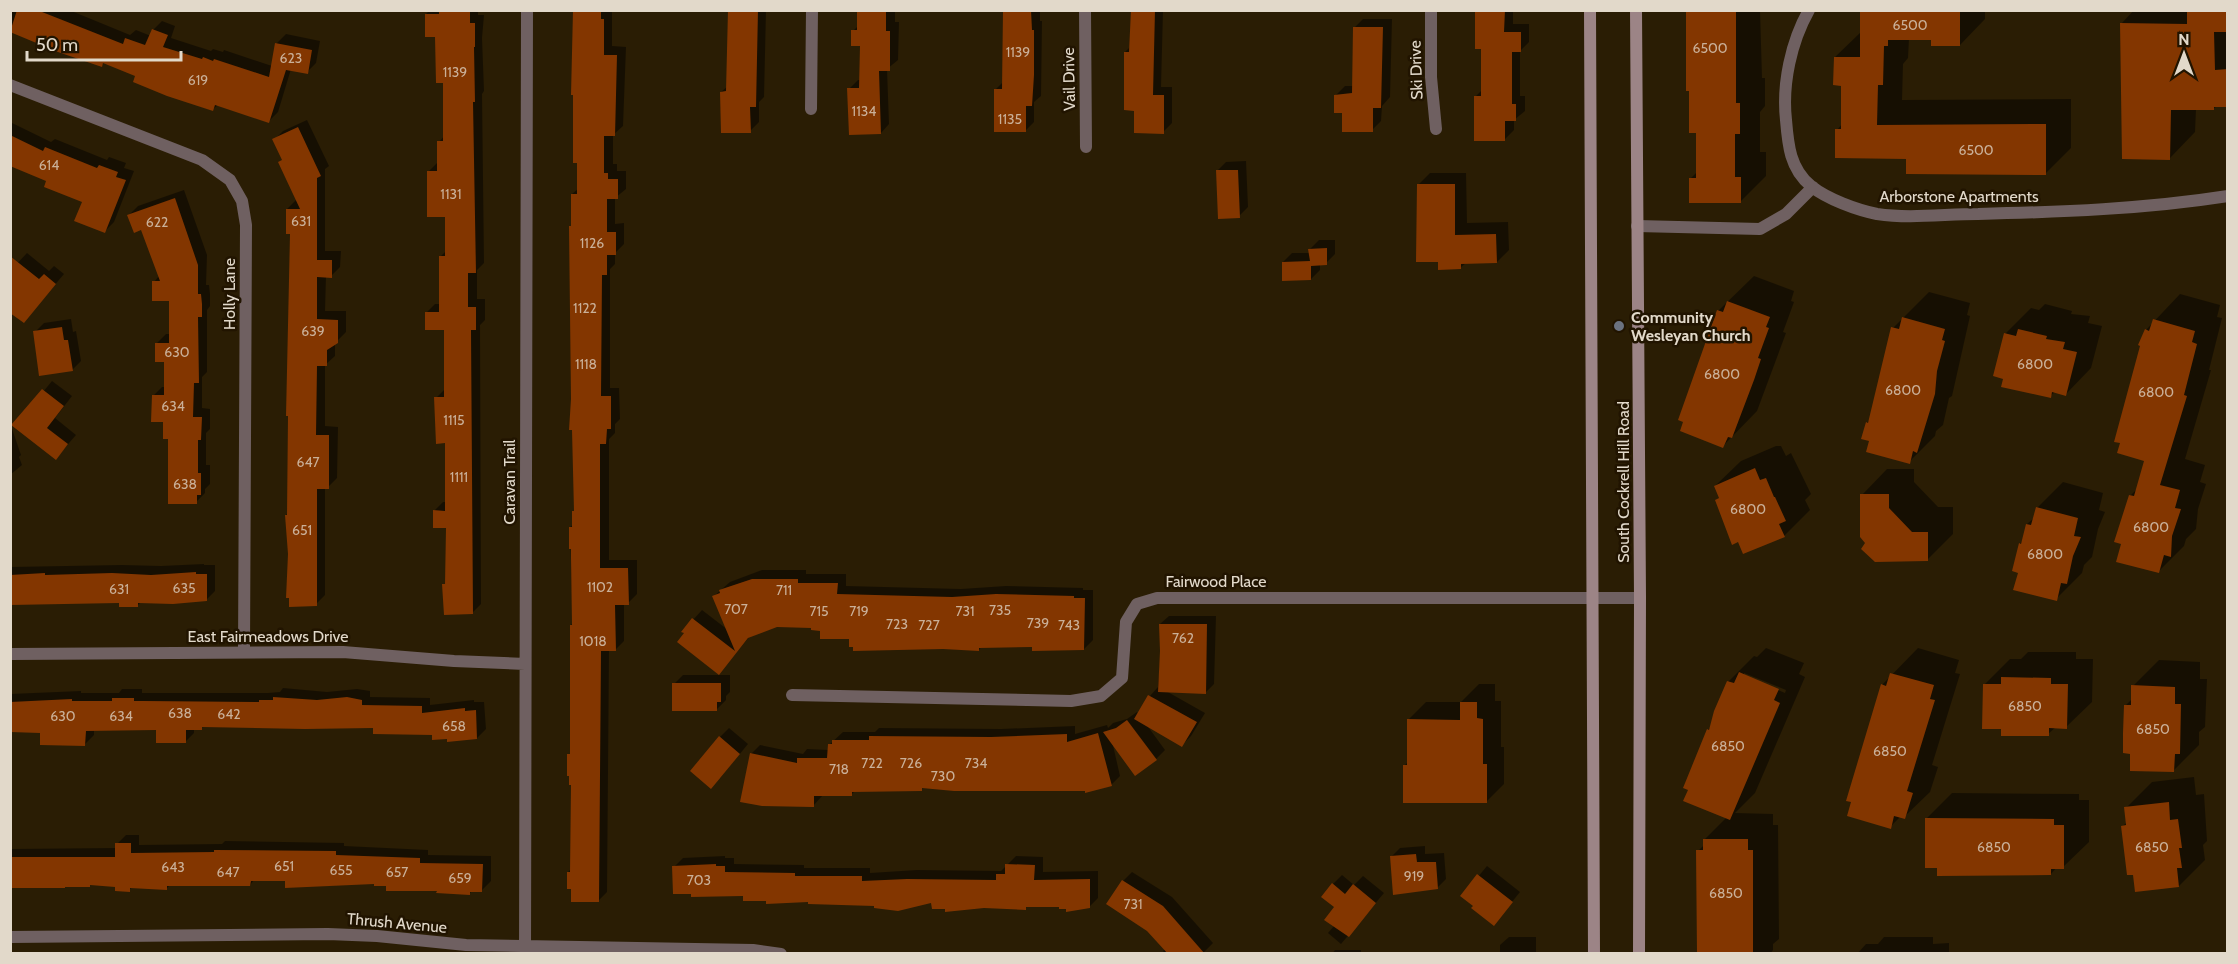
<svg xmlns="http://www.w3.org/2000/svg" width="2238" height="964" viewBox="0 0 2238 964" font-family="Cabin,sans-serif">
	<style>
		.shadow { fill: #0007; fill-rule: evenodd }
		.building { fill: #833600 }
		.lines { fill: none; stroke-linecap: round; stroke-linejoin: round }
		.street { stroke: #6f6061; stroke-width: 12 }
		.secondary { stroke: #9c8486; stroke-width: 12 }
		.worship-dot { fill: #6b7280; stroke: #211400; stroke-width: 2 }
		.labels { text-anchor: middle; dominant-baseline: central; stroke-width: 5; stroke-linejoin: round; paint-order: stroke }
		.number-label { font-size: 14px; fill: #cab098 }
		.street-label { font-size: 16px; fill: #e2d9ca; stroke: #211400 }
		.poi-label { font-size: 16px; font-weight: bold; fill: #e2d9ca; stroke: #211400; text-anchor: start }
	</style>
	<rect width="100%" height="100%" fill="#2a1d04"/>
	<path class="shadow" d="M10,10H69L130,35L136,30L151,36L153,30L162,21L175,26L171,38L211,51L213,49L223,52L224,50L272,66L277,43L286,34L320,41L316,63L307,72L291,69L278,112L269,121L218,105L213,109L137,75L104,62L101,65L59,50L10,30Z
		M430,10H478V15H484L482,38L484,91L482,94L484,263L477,270V299H485V320L480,325L481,604L472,613L444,585L447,582V527L434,511L443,502H446V442L436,398L446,388V329L426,313L435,304H441V256L447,250V215L428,172L437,163L439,142L445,135V81L437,35L426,14Z
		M574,10H612V46L626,47L623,126L613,135V164H617V171H626V189L615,198V224L624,223V244L615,253V264L610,269V388H619L620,419L615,424V433L609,439V560H637V594L628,603H624V641L615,650H609L607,892L598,901L572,888L568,872L571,869L572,783L569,755L572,752L571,625L573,623L570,527L574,524L575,510L572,194L579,188Z
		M729,10H766L764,97L759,102V122L750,131L721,92L728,86Z
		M859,10H895V22H899L898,60L887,69L889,124L881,133L849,89L858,80H861V45L853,31L859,25Z
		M1005,10H1040V21H1042L1041,96L1034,102V122L1025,131L995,90L1004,81Z
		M1132,10H1163L1161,87H1172V123L1163,132L1136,109L1125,52L1130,47Z
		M1476,10H1513V24H1529V42L1520,51V96H1525V111L1514,120V130L1505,139L1476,96L1483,89L1482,48Z
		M1687,10H1760L1762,78H1765V106L1760,112V152H1766V176L1740,202L1691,178L1698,171V131Z
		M1861,10H1985V19L1960,45L1932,38H1909L1908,58L1903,64L1902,100L2071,99V148L2046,173L1907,157L1837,130L1842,124L1843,84L1835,57L1861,32Z
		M2134,10H2228V105L2217,106L2213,109H2196L2195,132L2170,158L2122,23Z
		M1363,19H1392L1390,97L1382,106L1381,121L1372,130L1336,95L1345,86H1354V28Z
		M307,120L329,166L325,169V251H341L340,267L331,276H326L325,311H346V332L335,343V356L325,365V426L338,427L337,478L328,487H325V595L316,604L289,554L286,515L288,513L291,233L287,209L297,199L283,159L274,140L283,131Z
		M10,122L51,142L55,139L107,160L109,157L126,163L124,168L134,171L114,222L105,231L83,201L48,180L10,165Z
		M1246,161L1248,207L1239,216L1217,171L1226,162Z
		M1430,173H1466L1467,223L1508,222L1509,250L1497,262L1466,263L1460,268L1418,185Z
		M184,190L207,255L206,285H209L210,294V306L207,310V372L202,377V408L210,409V429L206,433V465H210V484L205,489V493L196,502L153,396L162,387H165V361L157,343L166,334H170V299L154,282L159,276L142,228L129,215L138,206Z
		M1319,240H1335V254L1326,263L1320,264V270L1311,279L1283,262L1292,253H1310V249Z
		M27,253L49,271L54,266L64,274L24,321L10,271Z
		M1754,276L1794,291L1791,301L1794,302L1783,332L1786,333L1757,411L1723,446L1718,311Z
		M1929,292L1970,303L1967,315L1970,316L1952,396L1949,398L1943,425L1936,431L1935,436L1909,462L1871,440L1867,423L1870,420L1893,328Z
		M2180,294L2220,305L2217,317L2222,318L2209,370H2211L2185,459L2205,465L2200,482L2206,484L2198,509L2196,529L2186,539L2184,546L2158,572L2123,543L2130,496L2138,488L2146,460V330Z
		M2045,304L2072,311L2071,314L2090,316L2088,323L2102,326L2091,368L2066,394L2055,392L2050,396L2005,334L2031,308L2039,310Z
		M71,319L73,332L76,331L81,361L72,370L35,332L44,323Z
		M52,381L72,396L55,418L76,435L56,458L15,426Z
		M10,423L21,455L19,457L22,465L10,475Z
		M1776,446H1781L1786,456L1791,453L1811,494L1805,500L1810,510L1784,536L1716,500L1720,497L1715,486L1741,461Z
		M1887,469H1914V482L1938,507H1953V534L1927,560L1867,543L1862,495Z
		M2063,482L2103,493L2099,510L2105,512L2098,529L2092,557L2084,565L2082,573L2056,599L2019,571L2020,544L2023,540L2027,524L2035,517L2037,508Z
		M204,564V565H215V591L206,600L142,601L138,605L120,601L10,603V567L122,565L161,566Z
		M762,570H806V574H846V586L961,589L1006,586L1083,588V590H1093V640L1084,649L1034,645L982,646L979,650L855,645L850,638L812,626H777L750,636L719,673L683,631L702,610L728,630L714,596L730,582Z
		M1169,616H1216L1214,684L1205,693L1166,691L1205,713L1191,736L1182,745L1146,724L1165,750L1156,759L1112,741L1120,776L1111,785L1086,790L924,787L921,789L855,791L851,795H823L813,806L751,754L760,745L803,754L807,749L829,750V745L843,732H875L879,728L1001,729L1075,726V734L1107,725L1108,728L1113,723L1127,719L1137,712L1139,715L1150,696L1158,687L1161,651L1160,624Z
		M1766,648L1804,663L1799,674L1805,677L1755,793L1735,813L1773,814V825H1778L1779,939L1773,944V950L1770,954H1699L1698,851L1705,844V839L1727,817L1708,730L1712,726L1729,681L1754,656L1757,657ZM1744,673L1786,690L1785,693L1744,676Z
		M1918,648L1959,660L1955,673L1960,674L1932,765L1938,767L1930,792L1904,817L1901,816L1890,827L1882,685Z
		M2028,652H2076V659H2093L2092,702L2066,727H2056L2048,734L2003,728L1984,685L2010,659H2021Z
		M2159,660L2200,662V679H2207L2205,727L2199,732V745L2173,771L2132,752L2126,705L2133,698V686Z
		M683,675H730V692L726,696V700L717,709L674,684Z
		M1479,684H1495V701H1501V747H1504V784L1486,802L1404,766L1408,762V720L1426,702H1461Z
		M283,688L327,692L357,689L370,691V697L430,698V705L474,700V702H484L486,729L477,738H448L434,734L374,727L204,726L201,728H194V733L185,742L157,729H94V735L85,744L41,732L10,730V694L81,691V693H119L122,689H142V693H268L280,692Z
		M729,728L748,744L720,778V737Z
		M2194,777L2196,795L2204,794L2207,841L2203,845L2205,860L2179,886L2134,873L2123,826L2127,822L2126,808L2152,782Z
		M1952,793L2079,794V800H2089V842L2063,867H2057L2051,874L1926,819Z
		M126,835H139V845L222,844L225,841L344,843V846L428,850V855L491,856V881L482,890H473L470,893L375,883L255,879L250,885H170L167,888L133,886L129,890L117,885L91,884L10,887V849L117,848V844Z
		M1425,846V854L1444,853L1446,879L1437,888L1391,857L1400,848Z
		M725,856V858H734V864L804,865V868H870V873L917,870L1001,871L1016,856L1043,857V872L1098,871V898L1089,907L1028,906L1025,908H947L933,902L876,905L810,900H767L744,894L674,867L683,858Z
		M1487,866L1520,892L1494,924L1462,896Z
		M1132,872L1172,897L1213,943L1202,954H1165L1163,951L1165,949L1148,930L1108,903L1123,881Z
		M1342,875L1354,885L1363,876L1384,893L1341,944L1328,933L1334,926L1336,907L1333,884Z
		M1509,937H1536V954H1500V945Z
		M1884,937H1933V944L1949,943V954H1857L1866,944H1878Z
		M1335,950H1361V954H1332Z"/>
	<path class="building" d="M17,10H37L123,44L125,38L145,45L152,29L168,35L163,47L202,59L203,57L213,61L214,59L269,77L275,43L312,50L308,74L286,70L269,123L215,105L213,111L167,96L133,82L135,76L103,63L102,67L58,52L10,32Z
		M439,10H470V23H475V47H474L475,102H473L476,273H468V307H476V330H471L473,614L444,615L442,584H445L446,528H433V510L445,511V443L436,444L434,397H444V330H425V312H439V256H445V217H427V171H437V141H443V83H436L435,37H425V14H439Z
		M573,10H601V19H604V55H617L615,136H604V173H608V179H618V199H607V232H616V255H607V275H602L601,396H611V429H607L606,444H600V568H628L629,605H615L616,651H601L599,902H571V889H567V872H570L571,785H569V776H567V754H570V625H572L571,558V549H569V527H572V511H574L572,430H569L571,399L569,226H571V194H577V163H573V95H571Z
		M728,10H758L756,107H750L751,133H721L720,92L726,91Z
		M857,10H886V31H890V71H879L881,134L849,135L847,88H859L860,46H851V30H857Z
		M1003,10H1031L1032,30H1034V75L1032,106H1026V132H994V89H1002Z
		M1131,10H1155L1153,95H1164V134L1134,133V111L1124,110V52H1129Z
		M1475,10H1505L1504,32H1521V52H1512V104H1516V121H1505V141H1474V96H1481V49H1475Z
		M1686,10H1736V103H1740V134H1735V177H1741V203H1689V178H1696V133H1689V91H1686Z
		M1860,10H1960V46H1931V40H1888V46H1884L1883,85H1878L1877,125L2046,124V175L1906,174V159L1835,158V129H1841V86L1833,85L1834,57H1860Z
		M2187,10H2228V32H2214L2215,70L2228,69V107H2214V110H2171L2170,160L2122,159L2120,23L2187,24Z
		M1353,27H1383L1381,108H1373V132H1342V113H1334V95L1352,93Z
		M298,127L321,176L317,178V260H332V278L317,277V319L338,320V343L327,350V366H317L316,435H329V489H317V606L289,607V598H286L288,554L285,515H287L288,416H286L290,234H286V209H300L278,162L282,160L272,139Z
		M10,135L43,151L45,147L97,168L99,165L118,172L116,177L126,180L105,233L74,221L82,202L44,187L46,181L10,166Z
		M1216,170H1238L1240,218L1218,219Z
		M1417,184H1455V235L1496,234L1497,263L1461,264V269L1438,270V262H1416Z
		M175,198L198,265V294H201L202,304V317H198L199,383H194L193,417H202L201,440H198V473H201V495H197V504H168V439H163V422H151L152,395H164V362H155V343H169V301H152V281H160L141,230L134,233L127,215Z
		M1327,248V265L1311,266V280L1282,281V262L1310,261L1308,249Z
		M10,256L39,279L44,274L56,284L24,323L10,313Z
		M1727,301L1770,317L1766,327L1769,328L1758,358L1761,359L1754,380L1732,438L1728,437L1723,448L1680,431L1683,422L1678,420L1717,310L1723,312Z
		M1902,317L1945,329L1942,340L1945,341L1937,371L1935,394L1917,453L1913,451L1910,464L1866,452L1869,441L1861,439L1866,422L1868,423L1891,327L1899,329Z
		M2153,319L2195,331L2192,342L2197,344L2184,395L2187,396L2160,485L2180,490L2175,508L2181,509L2172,536L2171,557L2164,555L2159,573L2116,562L2121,544L2114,542L2129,495L2134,496L2144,461L2117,453L2120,443L2114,442L2140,346L2138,345L2145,329L2149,331Z
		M62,327L64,340H68L73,371L39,376L33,331Z
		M2018,329L2047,336L2046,339L2065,342L2063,349L2077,352L2066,396L2052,392L2051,398L2001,387L2003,379L1993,376L2004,333L2016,336Z
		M42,389L64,406L47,428L68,444L56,460L11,425Z
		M1755,468L1760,480L1766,478L1774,497H1775L1786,521L1779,524L1785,537L1743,554L1738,542L1732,545L1715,500L1719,498L1714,486Z
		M1860,494H1889V508L1912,532H1928V561L1875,562L1861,549L1865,543L1860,537Z
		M2036,507L2078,518L2074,536L2081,537L2073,556L2067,584L2061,583L2057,601L2013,590L2018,573L2012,571L2019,543L2021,544L2026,524L2031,525Z
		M196,572V574H207V601L173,604L138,603V607H119V603L10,605V575L45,573V575L112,573L151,575Z
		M752,579H798V583H838L837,594L952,597L996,594L1074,596V598H1085L1084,650L1032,651V647L979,648V651L943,649L853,651V647H849V639H820V631L811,630V628L777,627L748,638L719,675L677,642L684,633L681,632L692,618L735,651L712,596L720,593L719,590Z
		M1159,624H1207L1206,694L1158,692L1160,651Z
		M1739,672L1779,689L1774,700L1780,703L1730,820L1683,801L1688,790L1683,788L1707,729L1709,730L1714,711L1727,681L1734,683Z
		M1890,673L1934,685L1930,699L1935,700L1907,791L1913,793L1905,819L1894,816L1891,829L1847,816L1851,802L1846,801L1881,684L1886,686Z
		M2001,677L2051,678V684H2068L2067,729L2049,728V736H2001V729H1982L1983,684H2001Z
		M672,683H721V702H717V711H672Z
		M2131,685L2175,687V704H2181L2180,754H2175L2174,772L2130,771V754L2123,753V733L2124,705H2131Z
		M1148,695L1197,722L1182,747L1134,719Z
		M273,697L317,700L347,697L362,700V705L422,706V713L465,708V711L476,710L477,739L447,742V739L432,740V735L373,734V728L305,729L202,727V730H186V743H156V730L86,731L85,746L40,745V733L10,732V702L72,699V701H112V698H134V701H144L259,702V700H273Z
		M1460,702H1477V718L1483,719V764H1487V803H1403V765H1407V719L1460,720Z
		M1127,720L1157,760L1135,776L1103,732L1116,728Z
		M1098,733L1112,786L1085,793V791H954L922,788V791L852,792V796H814V807H812L762,806L740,802L750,753L797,763V758H827L828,744H832V740H869V736L991,737L1067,734V742Z
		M719,736L740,754L711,789L690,771Z
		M2169,802L2170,820L2178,819L2182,848H2179L2182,868H2177L2179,887L2135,892L2133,875H2127L2121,826L2126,825L2124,807Z
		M1925,818L2054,819V825H2064V869H2051V875L1937,876V868H1925Z
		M1703,839H1748V850H1753V954H1697L1696,850H1703Z
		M115,843H131V853L214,852V850L336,851V855L420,858V863L483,864L482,892H470V895L436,893L437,891H386V886H374V884L285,888V881H251L250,886H167V890L130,888V892L115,891V887L90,885V887H65V888H10V857H115Z
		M1416,854L1417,862H1436L1438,889L1393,895L1390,856Z
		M716,864V866H725V872L795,873V876H862V881L907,879L996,880V874H1005V864L1035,865L1034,880L1090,879V908L1066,912V909H1059V907H1026V910L984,908L945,912V909H932L931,903L898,911L874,908V906L808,904V902L766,904V901H743V896L691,897V894H673L672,866Z
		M1477,874L1513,902L1494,926L1471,908L1473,906L1460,896Z
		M1122,880L1163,906L1205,954H1168L1147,931L1106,904Z
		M1332,883L1345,894L1353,884L1376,903L1349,937L1324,920L1334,907L1321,897Z"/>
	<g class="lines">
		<path class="street" d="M1085,10L1086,147
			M1431,10V77L1436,129
			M1809,10C1791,42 1782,84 1786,120C1788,145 1790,169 1811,186C1827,199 1857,210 1877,214C1910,219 1945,214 1978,214C2061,212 2145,209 2228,196
			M10,85L202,160L230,180L242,201L246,225L244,652
			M811,109L812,10
			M1637,226L1760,229L1786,214L1813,187
			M10,654L343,652L454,661L525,664
			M792,695L1071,701L1101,696L1122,678L1126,622L1137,604L1157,598H1640
			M10,937L328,934L377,936L466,945L753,950L781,954
			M525,954L527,10"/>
		<path class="secondary" d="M1590,10L1594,954
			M1636,10L1640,598L1639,954"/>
	</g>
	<circle class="worship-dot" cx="1619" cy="326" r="6"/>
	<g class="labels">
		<g class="number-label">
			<text x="1910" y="25">6500</text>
			<text x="1710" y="48">6500</text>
			<text x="1018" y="52">1139</text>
			<text x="291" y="58">623</text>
			<text x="455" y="72">1139</text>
			<text x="198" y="80">619</text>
			<text x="864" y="111">1134</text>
			<text x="1010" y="119">1135</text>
			<text x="1976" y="150">6500</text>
			<text x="49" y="165">614</text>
			<text x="451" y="194">1131</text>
			<text x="301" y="221">631</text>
			<text x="157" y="222">622</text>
			<text x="592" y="243">1126</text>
			<text x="585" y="308">1122</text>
			<text x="313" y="331">639</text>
			<text x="177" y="352">630</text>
			<text x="586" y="364">1118</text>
			<text x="2035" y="364">6800</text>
			<text x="1722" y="374">6800</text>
			<text x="1903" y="390">6800</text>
			<text x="2156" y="392">6800</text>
			<text x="173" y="406">634</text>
			<text x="454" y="420">1115</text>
			<text x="308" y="462">647</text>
			<text x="459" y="477">1111</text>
			<text x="185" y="484">638</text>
			<text x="1748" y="509">6800</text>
			<text x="2151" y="527">6800</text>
			<text x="302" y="530">651</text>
			<text x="2045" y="554">6800</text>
			<text x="600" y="587">1102</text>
			<text x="184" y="588">635</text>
			<text x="119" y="589">631</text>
			<text x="784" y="590">711</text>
			<text x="736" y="609">707</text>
			<text x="1000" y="610">735</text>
			<text x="819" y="611">715</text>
			<text x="859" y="611">719</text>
			<text x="965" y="611">731</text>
			<text x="1038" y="623">739</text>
			<text x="897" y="624">723</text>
			<text x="929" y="625">727</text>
			<text x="1069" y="625">743</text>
			<text x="1183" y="638">762</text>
			<text x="593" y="641">1018</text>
			<text x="2025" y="706">6850</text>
			<text x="180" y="713">638</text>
			<text x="229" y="714">642</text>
			<text x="63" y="716">630</text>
			<text x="121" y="716">634</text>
			<text x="454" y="726">658</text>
			<text x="2153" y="729">6850</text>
			<text x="1728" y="746">6850</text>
			<text x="1890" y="751">6850</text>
			<text x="872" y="763">722</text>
			<text x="911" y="763">726</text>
			<text x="976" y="763">734</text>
			<text x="839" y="769">718</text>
			<text x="943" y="776">730</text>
			<text x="1994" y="847">6850</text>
			<text x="2152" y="847">6850</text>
			<text x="284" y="866">651</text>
			<text x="173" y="867">643</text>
			<text x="341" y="870">655</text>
			<text x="228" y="872">647</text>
			<text x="397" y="872">657</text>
			<text x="1414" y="876">919</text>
			<text x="460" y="878">659</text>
			<text x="699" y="880">703</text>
			<text x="1726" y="893">6850</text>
			<text x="1133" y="904">731</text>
		</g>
		<g class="street-label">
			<text transform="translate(1416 70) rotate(-92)">Ski Drive</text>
			<text transform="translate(1069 79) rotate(-91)">Vail Drive</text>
			<text x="1959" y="196">Arborstone Apartments</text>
			<text transform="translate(229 294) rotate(-90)">Holly Lane</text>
			<text transform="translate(509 482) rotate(-90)">Caravan Trail</text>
			<text transform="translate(1623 482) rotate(-90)">South Cockrell Hill Road</text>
			<text x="1216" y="581">Fairwood Place</text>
			<text x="268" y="636">East Fairmeadows Drive</text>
			<text transform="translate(397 923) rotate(5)">Thrush Avenue</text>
		</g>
		<g class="poi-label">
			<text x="1631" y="317">Community<tspan x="1631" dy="18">Wesleyan Church</tspan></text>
		</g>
	</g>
	<rect width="2238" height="964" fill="none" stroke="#e2d9ca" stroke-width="24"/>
	<g transform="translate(2184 54)" stroke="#211400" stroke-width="4.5" paint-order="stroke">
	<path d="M0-4.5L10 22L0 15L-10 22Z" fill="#e2d9ca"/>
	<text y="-9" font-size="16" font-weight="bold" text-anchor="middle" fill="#e2d9ca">N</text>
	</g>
	<path d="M27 51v9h154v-9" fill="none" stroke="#e2d9ca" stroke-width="3"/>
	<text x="36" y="51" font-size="18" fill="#e2d9ca" stroke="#211400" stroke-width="4.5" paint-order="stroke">50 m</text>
</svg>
